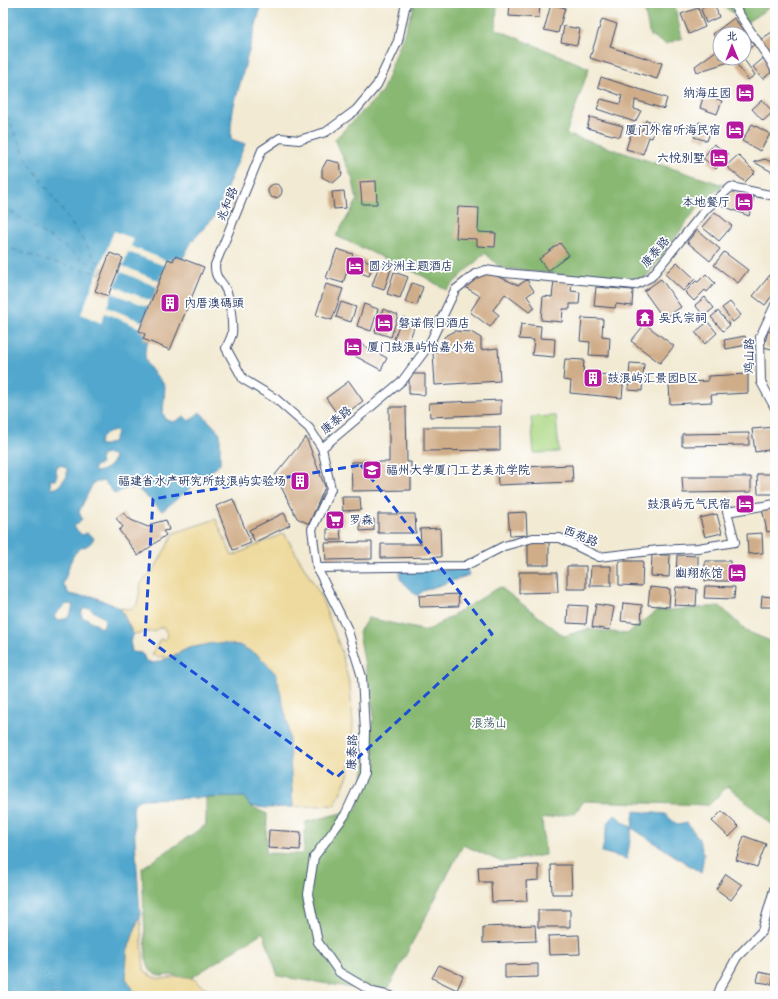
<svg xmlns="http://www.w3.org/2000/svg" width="778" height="999" viewBox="0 0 778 999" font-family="'Comic Neue','LXGW WenKai TC',sans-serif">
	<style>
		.green { fill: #abd884; stroke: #638471 }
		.forest { fill: #88b872; stroke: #527468 }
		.sand { fill: #eeda9e; stroke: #84847e }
		.water { fill: #51a7cd; stroke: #366b96; fill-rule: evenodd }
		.pier { fill: #f2ead3 }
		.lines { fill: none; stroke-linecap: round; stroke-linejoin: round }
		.ferry { stroke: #315f8a; stroke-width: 1; stroke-dasharray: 5 4; stroke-linecap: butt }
		.building { fill: #d0ad89 }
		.minor-casing { stroke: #3b4b70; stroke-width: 10 }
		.minor { stroke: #fff; stroke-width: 8 }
		.marked { fill: none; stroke: #1d4ed8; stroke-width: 3; stroke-dasharray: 8 5; stroke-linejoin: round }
		.labels { text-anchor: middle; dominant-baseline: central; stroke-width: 3.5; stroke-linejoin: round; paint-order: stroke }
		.poi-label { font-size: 12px; fill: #1b2f5e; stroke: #fff; text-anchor: start }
		.street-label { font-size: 12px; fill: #1b2f5e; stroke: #fff }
		.park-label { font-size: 12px; fill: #466269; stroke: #fff }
	</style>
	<rect width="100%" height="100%" fill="#fff"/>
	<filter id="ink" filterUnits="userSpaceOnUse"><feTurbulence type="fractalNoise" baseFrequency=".025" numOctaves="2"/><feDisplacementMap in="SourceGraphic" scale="8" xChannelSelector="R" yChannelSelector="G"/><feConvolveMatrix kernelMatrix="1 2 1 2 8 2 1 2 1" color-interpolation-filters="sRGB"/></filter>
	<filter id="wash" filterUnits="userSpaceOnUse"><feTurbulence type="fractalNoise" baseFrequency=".012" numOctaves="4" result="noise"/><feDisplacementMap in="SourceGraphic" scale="16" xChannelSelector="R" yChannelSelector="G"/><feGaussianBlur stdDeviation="0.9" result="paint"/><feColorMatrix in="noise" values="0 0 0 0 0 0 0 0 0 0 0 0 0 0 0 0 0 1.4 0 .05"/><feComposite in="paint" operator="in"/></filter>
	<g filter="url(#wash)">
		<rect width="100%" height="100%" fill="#f2ead3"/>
		<path class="green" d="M556,416L559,452L534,453L531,417Z"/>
		<path class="forest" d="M414,3H497L496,29L589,68L566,134L723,185L698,207L646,277L631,282L501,268L485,253L446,290L423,276L336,236L357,201L353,180L335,139L382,92L413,10Z
			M643,3H686L675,7L682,38L666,44L650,36Z
			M718,3H775V4L747,22Z
			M500,587L564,636L588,629L627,634L657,611L720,606L746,631L775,643V827L728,786L709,805L584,801L575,813L542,819L545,855L502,862L463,845L386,993L278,976L263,932L191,978L171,975L161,976L155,974L150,970L146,958L142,868L206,825V798L244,797L250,806L267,814L266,853L303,854L306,822L357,809L374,716L359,632L368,618L427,631Z"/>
		<path class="sand" d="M216,519L232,556L284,533L320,594L341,650L350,687L353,723L351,753L349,773L335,805L293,807L288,725L189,648L164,660L165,656L159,657L152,655L160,639L165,640L168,635L164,628H158L155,631L133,634L120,608L130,609L137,605L141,583L155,568L174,533Z
			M140,915L144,969C157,988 174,972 191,978C196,979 199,985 204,987C214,992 227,993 238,996H137L126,978L127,952Z"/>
		<path class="water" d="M3,3H262L233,109L231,126V139L245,144L215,216L192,241L184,256L146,346C141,366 155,371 165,386L163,413L166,420L174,422L184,416L189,421L200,412L220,433V464L162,511L137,488L124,489L115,494L104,481L93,483L79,512L82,519L74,527L82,535L87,533L94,538C87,550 84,544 77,551C70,557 67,576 63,584L69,594L78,596H92L120,608L133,634L130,641L132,652L142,653L146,661L154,663L164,660L189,648L214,643L239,645L258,655L276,674L288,725L293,807L267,808L250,806L244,797L141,799L135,802L133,809L140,915L127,952L126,978L137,996H3ZM116,431L117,433L113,442L106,445H99C100,435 107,432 116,431ZM111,454L114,457C113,466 104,471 95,472L94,469L95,466L101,464L100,460L102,455ZM58,465L64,466L67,469V476L57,488H54L51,489L50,480H55L57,475L56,470ZM67,604L73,605L71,613L66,619L56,620L54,616C59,612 61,607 67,604ZM89,608L105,619L104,626L100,628L94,622H90L88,619L83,618L81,614L83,609Z
			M467,569L469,575L423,591L417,596L400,579V570Z
			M634,811L665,814L677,825L687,823L698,837L704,854L701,873L632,828L627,859L602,852L608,823L615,815L632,828Z"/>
		<path class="pier" d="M114,231L134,239L131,246L167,261L165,266L128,252L123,266L159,281L157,287L121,272L115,286L151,301L149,307L112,293L107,307L143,322L140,328L105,313L101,323L81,314Z"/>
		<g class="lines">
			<path class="ferry" d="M3,107L28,161L104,271
				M3,206L102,272
				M3,246L48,261L101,274"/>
		</g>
		<g id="blocks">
			<path class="building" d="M510,3H540L539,18L509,16Z
				M714,3L719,17L706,23L701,9Z
				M551,4L565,8L558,33L544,30Z
				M698,8L705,27L689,34L681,14Z
				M734,18L754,45L744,52V34H720V44L713,34Z
				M602,19L617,24L610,47L662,63L657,79L590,58Z
				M564,26L580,29L577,45L561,42Z
				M775,30V52L770,55L760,40Z
				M720,48V58H735L732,61L697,72L695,66Z
				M766,56L775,69L763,79L753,67Z
				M743,58L755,75L748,80L736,63Z
				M601,77L667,98L664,109L635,100L634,109L641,111L635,122L597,109L601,99L620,104L622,96L598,87Z
				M704,94L722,101L717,114L700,108Z
				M762,100L773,112L763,121L752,109Z
				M590,117L623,126L620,137L587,128Z
				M646,120L657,123L652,138L649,137L643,154L626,149L633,127L642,131Z
				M699,122L712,127L707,141L694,137Z
				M752,124L770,134L760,151L742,141Z
				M714,144L728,154L716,169L703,158Z
				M738,155L755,172L745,182L726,166Z
				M765,159L775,164L774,173L754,162Z
				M327,160L340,163L342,175L333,183L322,177V169Z
				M376,181L377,204H362L360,182Z
				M268 191a7 7 0 1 1 14 0a7 7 0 1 1-14 0Z
				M344,191L346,208L334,209L332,192Z
				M733,191L754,197L749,216L718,204Z
				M458,207L479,208L478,232L496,233L495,247L477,246V239L456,238Z
				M715,212L732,226L719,241L702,227Z
				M697,230L720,249L710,261L687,242Z
				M560,243L569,255L548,271L539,259Z
				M337,249L353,254L343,283L326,278Z
				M724,252L748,270L738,283L714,265Z
				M110,253L123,258L108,296L95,291Z
				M175,256L204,267L170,350L143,339L145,334L139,331L168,259L173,261Z
				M354,256L373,263L369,276L350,269Z
				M677,262L695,279L683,291L665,274Z
				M379,265L391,269L384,290L372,286Z
				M774,270L775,271V292L765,305L753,296Z
				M394,272L408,277L400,298L387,294Z
				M487,272L518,285L527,280L534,291L527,296L535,308L529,312L505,294L493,310L499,315L490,327L470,312L480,296L465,287L481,275Z
				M706,274L715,283L707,292L705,290L694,301L685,292L696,281L698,282Z
				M661,279L681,307L664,319L644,291Z
				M554,281L572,283L571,291L580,292L579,304H570V309H563L562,322L541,320L543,296L552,297Z
				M412,283L423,287L417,305L405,302Z
				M326,284L343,289L332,320L316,315Z
				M596,287L633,290L632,306L616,304L615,308L594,306Z
				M705,297L714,308L704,316L695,305Z
				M341,302L356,307L351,322L336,317Z
				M730,302L741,315L733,322L722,308Z
				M364,304L378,309L371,331L357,326Z
				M383,309L398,315L391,337L375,332Z
				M718,311L730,325L723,331L711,317Z
				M402,317L416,322L408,344L394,339Z
				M582,318L603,319L602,336L610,337L609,356L589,355L590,342L580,341Z
				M708,322L717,333L705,344L695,332Z
				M521,324L541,326L540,338L555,339L554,357L532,355L534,340L519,339Z
				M645,324L674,346L660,363L631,341Z
				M455,331L471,332L481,338V350L498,348L500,381L435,385L433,352L444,351V337Z
				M768,331L775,333V350L764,347Z
				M745,336L747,345L726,349L724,340Z
				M361,344L387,358L381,370L355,356Z
				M565,359L584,360L583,373L624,376L622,398L570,393L571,381L563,380Z
				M630,363L644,364L642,391L628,390Z
				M409,374H425V395L409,394Z
				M748,374V393L711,395L712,402L670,404L669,383L708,381V376Z
				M349,381L363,401L340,418L326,398Z
				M501,400V414L430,417L429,403Z
				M389,407H406L407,462H411V490L352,491L351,462H389Z
				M424,427H500V450L424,451Z
				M775,427V449L755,452L752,429Z
				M749,433V445L682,446V434Z
				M306,437L325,487L309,524L297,518L275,475Z
				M572,465L573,482L498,485L497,468Z
				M757,474H775V494H758Z
				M682,477H751V492L683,493Z
				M342,497H360L361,510L343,511Z
				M233,499L251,543L233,550L216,506Z
				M775,506V530L767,532L762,508Z
				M343,512L344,525L332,526V513Z
				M526,512L527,535L510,536L508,513Z
				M123,513L131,520L148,527L151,526V524L166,520L169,530L163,531L166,535L138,556L119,530L123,527L116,518Z
				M284,513L290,525L255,542L249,530Z
				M378,514H415L416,533H378Z
				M717,514L722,533L705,537L700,518Z
				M360,519H374V530L360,531Z
				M340,528L341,540H327V529Z
				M440,528L441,557L381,558V544H421L420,529Z
				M762,533L763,553L748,554L747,534Z
				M372,542V559L326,560L325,543Z
				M528,542H549V565H528Z
				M652,555H670L669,577L651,576Z
				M677,555L698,556V577H676Z
				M619,561H643L642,586L619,585Z
				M705,561H730V581H705Z
				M567,566H586V589H567Z
				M591,566H611V586H590Z
				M519,572H557L558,592L519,593Z
				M705,586L735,587L734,599L704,598Z
				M650,587L670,589L669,607L648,605Z
				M676,587L697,589L696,606L674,605Z
				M458,594L459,606L420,607L419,596Z
				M762,596L773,597L772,607H761Z
				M623,603L642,605L641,623L621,621Z
				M596,604L614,607L610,630L592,627Z
				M568,605L588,606L586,624L567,623Z
				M722,811L739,827L729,837L712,821Z
				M269,830L301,832L300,850L268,848Z
				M744,836L766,844L757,867L736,860Z
				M539,865V880L526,881L527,901L492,902L491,882H479L478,867Z
				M551,865H571L572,894H552Z
				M726,874L742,885L731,900L716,889Z
				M538,910H570V927H538Z
				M535,925L536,941L483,943V927Z
				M579,935L580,954L549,955L548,936Z
				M538,964V977L505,978V965Z
				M439,965L463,976L457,990L432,978Z
				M759,972L773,975L772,984L757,982Z"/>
		</g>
	</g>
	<g filter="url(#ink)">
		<use href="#blocks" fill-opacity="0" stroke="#3b4b70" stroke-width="1"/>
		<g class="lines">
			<defs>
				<path id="minor" d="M732,3L771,62L775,70
					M775,305L760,337L761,382L775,408
					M322,448L309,428L276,399L243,379L226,348C228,344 231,338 232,334C233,325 230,298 226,290C221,278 215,281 215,265L262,150L280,138L299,140L326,132L356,110L377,85L398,41L406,3
					M317,568L465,566L504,546L533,538H560L599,557L659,550L698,548L735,542L727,512L775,504
					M391,996L373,992L339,972L318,942L308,894L314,857L345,815L364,774L365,732L362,677L347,628L317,568L312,529L331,489L322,448L403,380L429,345L455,290L475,274L486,270L505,273L635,285L651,277L706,209L731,187L775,196
					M717,996L721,986L737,957L762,931L775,886"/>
			</defs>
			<use href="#minor" class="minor-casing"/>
			<use href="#minor" class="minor"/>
		</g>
	</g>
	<path class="marked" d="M361,465L492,634L337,777L145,637L153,499Z"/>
	<defs>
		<symbol id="hotel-square" viewBox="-11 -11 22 22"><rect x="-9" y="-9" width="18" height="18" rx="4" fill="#b5179e" stroke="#fff"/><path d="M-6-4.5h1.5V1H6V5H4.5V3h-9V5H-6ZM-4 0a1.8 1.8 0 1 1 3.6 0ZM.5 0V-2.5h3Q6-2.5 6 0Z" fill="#fff"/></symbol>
		<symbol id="building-square" viewBox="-11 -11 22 22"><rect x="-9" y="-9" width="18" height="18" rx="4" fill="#b5179e" stroke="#fff"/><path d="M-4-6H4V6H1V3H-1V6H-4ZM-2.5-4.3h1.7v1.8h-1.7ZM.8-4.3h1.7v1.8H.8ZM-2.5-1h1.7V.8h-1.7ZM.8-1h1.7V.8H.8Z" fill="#fff"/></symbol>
		<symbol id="temple-square" viewBox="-11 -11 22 22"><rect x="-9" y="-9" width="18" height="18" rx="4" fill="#b5179e" stroke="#fff"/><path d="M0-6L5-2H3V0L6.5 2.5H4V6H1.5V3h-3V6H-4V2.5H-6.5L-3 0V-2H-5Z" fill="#fff"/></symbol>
		<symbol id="university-square" viewBox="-11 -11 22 22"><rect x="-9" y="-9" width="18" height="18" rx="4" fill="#b5179e" stroke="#fff"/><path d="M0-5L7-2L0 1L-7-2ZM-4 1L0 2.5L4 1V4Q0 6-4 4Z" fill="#fff"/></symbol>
		<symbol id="supermarket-square" viewBox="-11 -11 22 22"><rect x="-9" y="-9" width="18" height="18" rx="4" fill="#b5179e" stroke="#fff"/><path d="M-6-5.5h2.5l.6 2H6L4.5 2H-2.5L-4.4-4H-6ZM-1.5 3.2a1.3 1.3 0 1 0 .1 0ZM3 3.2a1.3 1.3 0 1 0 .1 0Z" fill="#fff"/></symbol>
	</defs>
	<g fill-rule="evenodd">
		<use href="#hotel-square" x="734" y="82" width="22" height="22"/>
		<use href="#hotel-square" x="724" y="119" width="22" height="22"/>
		<use href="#hotel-square" x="708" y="147" width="22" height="22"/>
		<use href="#hotel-square" x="733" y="191" width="22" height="22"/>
		<use href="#hotel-square" x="344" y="255" width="22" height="22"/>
		<use href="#building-square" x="159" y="292" width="22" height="22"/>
		<use href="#temple-square" x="634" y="307" width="22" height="22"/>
		<use href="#hotel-square" x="373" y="312" width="22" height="22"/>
		<use href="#hotel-square" x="342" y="336" width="22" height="22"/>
		<use href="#building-square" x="582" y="367" width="22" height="22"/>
		<use href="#university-square" x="361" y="459" width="22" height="22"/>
		<use href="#building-square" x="289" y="470" width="22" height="22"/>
		<use href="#hotel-square" x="734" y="493" width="22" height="22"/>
		<use href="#supermarket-square" x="324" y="509" width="22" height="22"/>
		<use href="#hotel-square" x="726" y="562" width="22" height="22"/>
	</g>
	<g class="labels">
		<g class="poi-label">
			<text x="731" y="93" text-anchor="end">纳海庄园</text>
			<text x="721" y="130" text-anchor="end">厦门外宿听海民宿</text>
			<text x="705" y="158" text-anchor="end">六悦别墅</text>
			<text x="730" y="202" text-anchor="end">本地餐厅</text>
			<text x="369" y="266">圆沙洲主题酒店</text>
			<text x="184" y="303">內厝澳碼頭</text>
			<text x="659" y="318">吴氏宗祠</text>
			<text x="398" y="323">磐诺假日酒店</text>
			<text x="367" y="347">厦门鼓浪屿怡嘉小苑</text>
			<text x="607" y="378">鼓浪屿汇景园B区</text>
			<text x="386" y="470">福州大学厦门工艺美术学院</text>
			<text x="286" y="481" text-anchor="end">福建省水产研究所鼓浪屿实验场</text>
			<text x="731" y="504" text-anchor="end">鼓浪屿元气民宿</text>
			<text x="349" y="520">罗森</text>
			<text x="723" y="573" text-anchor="end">幽翔旅馆</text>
		</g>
		<g class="street-label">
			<text transform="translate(227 204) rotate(-67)">兆和路</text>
			<text transform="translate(655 252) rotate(-49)">康泰路</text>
			<text transform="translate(749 356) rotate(-89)">鸡山路</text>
			<text transform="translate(336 420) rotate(-40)">康泰路</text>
			<text transform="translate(581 536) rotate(22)">西苑路</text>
			<text transform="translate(352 752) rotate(-88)">康泰路</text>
		</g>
		<g class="park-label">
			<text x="489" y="723">浪荡山</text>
		</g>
	</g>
	<rect width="778" height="999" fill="none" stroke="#fff" stroke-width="16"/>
	<g transform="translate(732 46) rotate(359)"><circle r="19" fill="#ffffff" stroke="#a4acbf"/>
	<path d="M0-3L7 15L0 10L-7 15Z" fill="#b5179e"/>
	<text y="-6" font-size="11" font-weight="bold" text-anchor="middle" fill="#1b2f5e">北</text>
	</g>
</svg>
